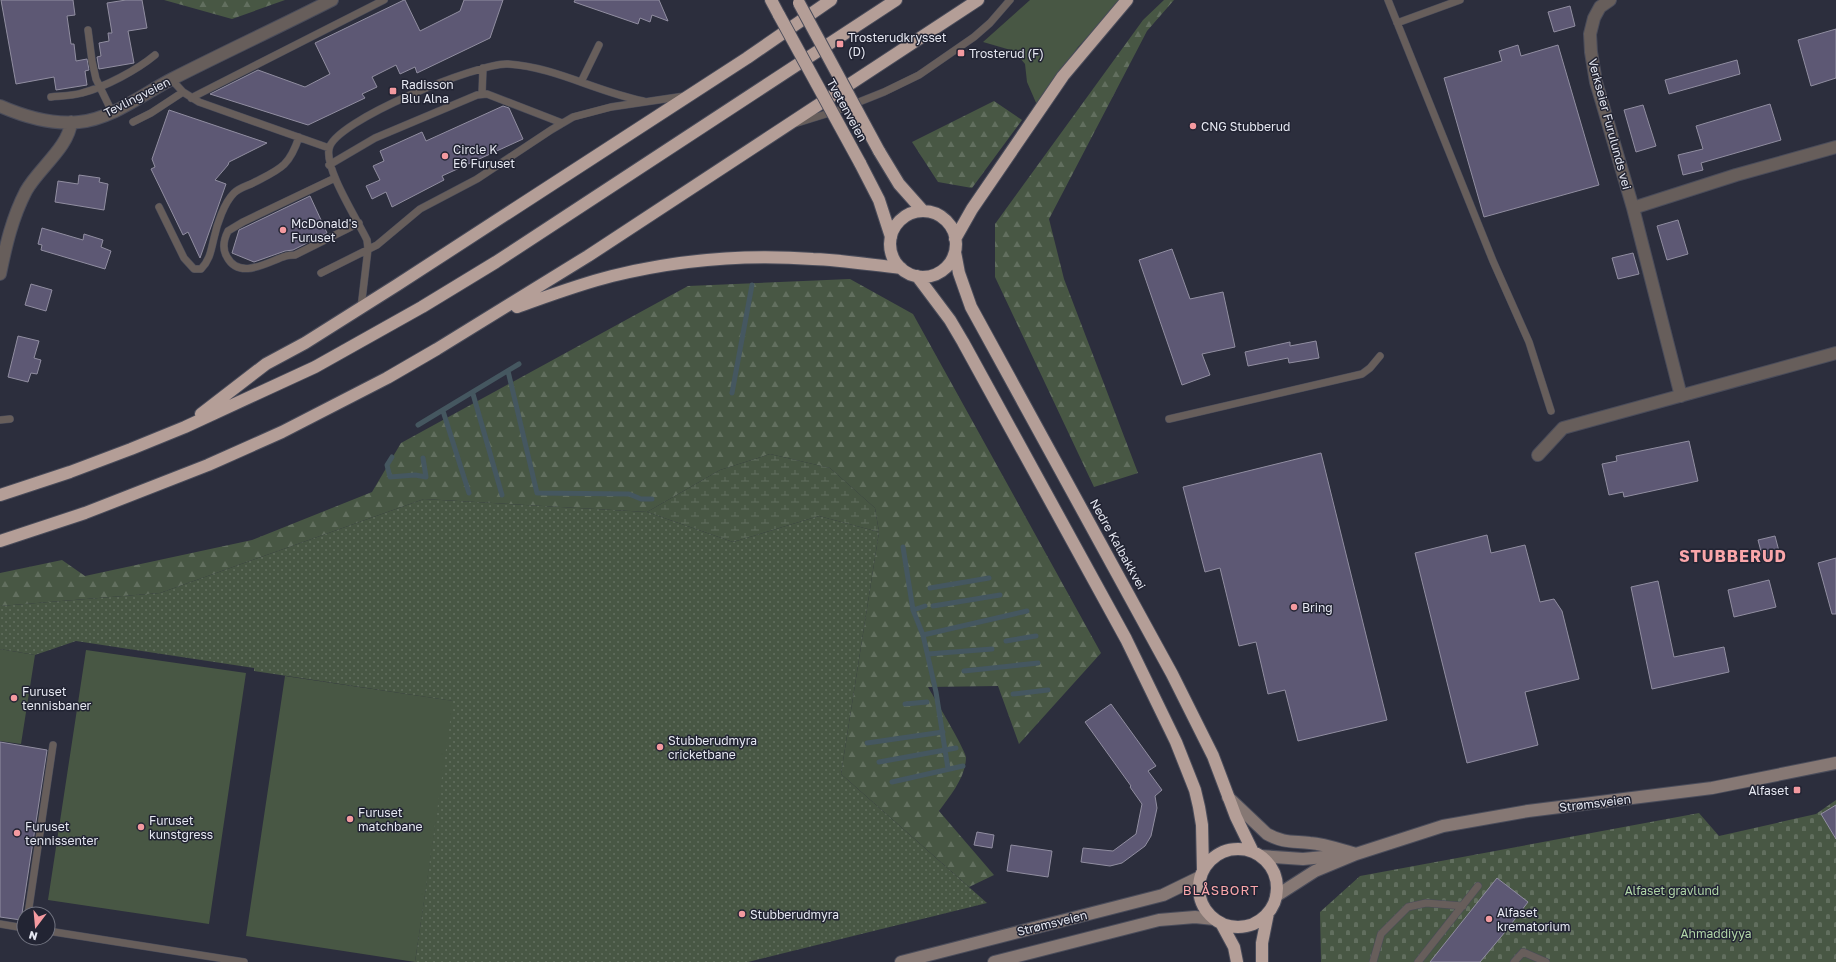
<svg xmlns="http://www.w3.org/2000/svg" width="1836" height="962" viewBox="0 0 1836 962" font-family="'Golos Text',sans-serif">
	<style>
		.grass { fill: #485744 }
		.forest { fill: url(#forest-firs) }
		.wetland { fill: url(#wetland-marsh) }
		.cemetery { fill: url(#cemetery-stones) }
		.park { fill: url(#park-dots) }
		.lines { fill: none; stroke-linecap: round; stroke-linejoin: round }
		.stream { stroke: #455760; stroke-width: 5 }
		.building { fill: #5d5874; stroke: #918ea1 }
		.lane-casing { stroke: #4a4c5a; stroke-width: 8 }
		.street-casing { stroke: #4a4c5a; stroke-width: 14 }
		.secondary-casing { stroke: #4a4c5a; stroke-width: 14 }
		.highway-casing { stroke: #4a4c5a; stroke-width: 14 }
		.lane { stroke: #675e5b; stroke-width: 7 }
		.street { stroke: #675e5b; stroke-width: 12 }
		.secondary { stroke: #867874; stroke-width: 12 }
		.highway { stroke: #b49e97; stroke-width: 12 }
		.highway-bridge-casing { stroke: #4a4c5a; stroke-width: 14; stroke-linecap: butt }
		.highway-bridge { stroke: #b49e97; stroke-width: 12 }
		.poi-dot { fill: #f49aa0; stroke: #222433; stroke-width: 1.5 }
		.labels { text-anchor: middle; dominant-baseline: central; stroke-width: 3; stroke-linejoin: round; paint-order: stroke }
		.poi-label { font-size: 12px; fill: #e6e8f2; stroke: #222433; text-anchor: start }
		.street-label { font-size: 12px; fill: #e6e8f2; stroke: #222433 }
		.park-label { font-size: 12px; fill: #b0d5a7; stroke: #222433 }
		.neighbourhood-label { font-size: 13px; letter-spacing: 1px; fill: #faa6aa; stroke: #222433 }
		.district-label { font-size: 16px; font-weight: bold; letter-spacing: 1px; fill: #faa6aa; stroke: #222433 }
	</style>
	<defs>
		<pattern id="forest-firs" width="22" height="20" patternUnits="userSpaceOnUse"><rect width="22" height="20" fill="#485744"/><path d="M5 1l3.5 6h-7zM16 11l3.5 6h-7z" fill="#626f5f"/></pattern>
		<pattern id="wetland-marsh" width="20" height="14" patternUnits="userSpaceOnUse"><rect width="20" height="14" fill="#485744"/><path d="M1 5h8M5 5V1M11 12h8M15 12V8" fill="none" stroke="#626f5f"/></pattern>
		<pattern id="cemetery-stones" width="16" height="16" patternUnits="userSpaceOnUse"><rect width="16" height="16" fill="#485744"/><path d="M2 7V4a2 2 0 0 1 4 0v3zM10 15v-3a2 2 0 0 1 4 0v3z" fill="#626f5f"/></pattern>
		<pattern id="park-dots" width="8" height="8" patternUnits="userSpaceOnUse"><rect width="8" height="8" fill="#485744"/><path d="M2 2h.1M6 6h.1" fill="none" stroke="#626f5f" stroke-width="1.8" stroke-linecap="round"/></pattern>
	</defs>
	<rect width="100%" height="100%" fill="#2c2e3d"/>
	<path class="grass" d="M1030,0H1122L1078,47L1037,105L1027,82L1025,64L1014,51L983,42Z
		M0,649L35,655L21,744L0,741Z
		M86,650L246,673L209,924L48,900Z
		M285,676L454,701L415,962L246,936Z"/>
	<path class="forest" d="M164,0H285L232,19Z
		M1164,0H1174L1147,31L1049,219L1064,279L1138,473L1094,487L995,277V224L1143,20Z
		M994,101L1022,120L972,188L938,182L912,142Z
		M850,279L913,314L1101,653L1019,744L998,686L928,687C934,697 966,751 966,757C966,777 950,796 939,811L994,875L969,887L841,774L879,532L875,508L830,468L770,454L720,470L647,512L424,499L160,593L0,606V573L62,560L85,576L252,540L372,492L401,443L688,286Z"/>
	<path class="wetland" d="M770,454L830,468L875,508L879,532L819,516L733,542L647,512L720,470Z"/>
	<path class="cemetery" d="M1836,800V962H1321L1320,912L1360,876L1699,813L1719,836L1816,814Z"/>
	<path class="park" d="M424,499L647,512L733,542L819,516L879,532L841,774L987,903L748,962H415L453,701L254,671V668L76,641L35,655L0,649V606L160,593Z"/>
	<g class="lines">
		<path class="stream" d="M508,371L537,493L629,494L641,499H652
			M732,393L752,285
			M473,394L502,495
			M443,411L469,493
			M418,425L519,364
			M392,457L387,465L390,477L415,475L426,477L423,458
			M903,547L913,610L923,635L936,692L948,769
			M930,588L989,578
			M933,606L1000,595
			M913,610L925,606
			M923,635L1027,611
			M1006,641L1036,636
			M928,654L992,649
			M964,671L1038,663
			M1013,694L1048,690
			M905,704L927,702
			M867,743L943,732
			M879,762L956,748
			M892,782L963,766"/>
	</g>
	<path class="building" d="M1,0H73L75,15L67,16L71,44H74L76,61L87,59L89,70L85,71L87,85L56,90L54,77L16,84Z
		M126,0H142L147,28L128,31L134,63L99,69L97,57L101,56L99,43L109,41L108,33H112L107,3Z
		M404,0H405L420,31L460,11L464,0H503L490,38L417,73L415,67L400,74L396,65L372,77L377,87L362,94L365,98L308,125L210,94L258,70L305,87L330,74L315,43Z
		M575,0H659L668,21L652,15L650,22L640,18L638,24L574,2Z
		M1570,6L1575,26L1554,32L1548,12Z
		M1836,29V78L1811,86L1798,40Z
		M1518,45L1521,56L1558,45L1599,185L1484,217L1444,78L1502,61L1499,51Z
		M1737,60L1740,74L1669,94L1665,80Z
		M1770,104L1781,140L1701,163L1703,170L1683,175L1678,155L1703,149L1696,126Z
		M1643,105L1656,146L1636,152L1624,110Z
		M503,106L509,108L523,139L442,176L444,180L392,207L386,192L372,199L366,186L380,180L373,166L384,161L380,151L422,132L426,141Z
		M169,110L267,143L229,162L228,165L215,180L226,184L200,258L188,232L183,235L151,169L155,167L152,159Z
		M79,175L100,178L99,182L108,184L104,210L55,202L58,181L78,184Z
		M310,196L327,233L293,250L285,251L254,262L232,253L239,230Z
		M1678,220L1688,254L1667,260L1657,226Z
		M42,228L83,240L84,234L103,240L101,247L111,251L105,269L41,250L42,245L38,244Z
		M1172,249L1190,299L1223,292L1235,347L1202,354L1210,375L1182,385L1139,260Z
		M1633,253L1639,274L1618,279L1612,258Z
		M31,284L52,290L46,311L25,305Z
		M18,336L39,341L34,358L41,360L37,374L31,373L28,382L8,377Z
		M1316,341L1319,358L1289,363L1288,358L1248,366L1245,352L1290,342V346Z
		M1689,441L1698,481L1624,497L1623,492L1609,495L1602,464L1617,461L1616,456Z
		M1321,453L1387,720L1298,741L1285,690L1268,694L1256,642L1239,646L1220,568L1205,572L1183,487Z
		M1487,535L1491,553L1525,545L1540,602L1554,599L1562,611L1579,679L1525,692L1538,745L1467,763L1415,553Z
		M1775,536L1780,555L1763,559L1758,540Z
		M1836,558V614H1832L1818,563Z
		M1769,580L1776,607L1734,617L1728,590Z
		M1658,581L1674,657L1724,647L1729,672L1652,689L1631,587Z
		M1111,704L1156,766L1148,771L1162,790L1155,796L1157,808L1151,836L1145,846L1122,863L1110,866L1081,862L1083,848L1113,851L1136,834L1142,804L1130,787L1131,786L1085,722Z
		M0,742L47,750L21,920L0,917Z
		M1836,805V839L1821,814Z
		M977,832L994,835L992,848L974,845Z
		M1011,845L1052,851L1048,877L1007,871Z
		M1497,878L1528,902L1505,932L1480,962H1430Z"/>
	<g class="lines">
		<defs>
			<path id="lane" d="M1388,0L1493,261L1529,342L1551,411
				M1397,23L1460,0
				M88,30L92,61L96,79L112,112
				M171,79L183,92L199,102L329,148
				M581,82L599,45
				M482,94L483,68
				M51,97C61,96 72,96 82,93C105,87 137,70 155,55
				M191,98L384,0
				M133,122L151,113L183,92
				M797,123L839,110L884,92L919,75L974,37L990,23L1010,0
				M329,165L375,138L477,95L487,94L562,123
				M335,178L243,222L228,231C224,239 222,249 227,257C240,281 269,261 286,256C289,255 292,255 295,255L359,223
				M159,207L184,258L194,269H201C210,260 211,250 214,238C217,224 224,203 234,193C239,188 247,186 253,183C280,169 289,167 299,137
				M321,273L377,245L420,209L477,179L551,130L573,117L611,107L685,96
				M361,308L368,249L367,240C357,219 325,170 329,149C333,121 480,62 508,64C555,67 597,92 643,101
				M1169,419L1362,374L1370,368L1380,356
				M0,420L10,419
				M28,914L53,745
				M0,924L24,928
				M48,931L244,962
				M1373,962L1381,934L1408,907L1426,903L1463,906
				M1418,962L1478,886
				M1514,962L1523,952L1546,962"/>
			<path id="street" d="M1610,0L1600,7L1594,18L1590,34L1591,52L1596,82L1633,208L1681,396
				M0,106C25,117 51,125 79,122C112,119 143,94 172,79C225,52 279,27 332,0
				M1633,208L1736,175L1836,147
				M0,274C6,245 12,218 26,191C38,169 69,147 71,122
				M1538,455L1563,428L1836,353"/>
			<path id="secondary" d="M1228,797L1267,834C1283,843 1293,841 1310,843C1325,844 1341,850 1356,854
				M1261,856L1303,859L1345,855
				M1276,896L1315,871L1356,854L1443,826L1528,811L1712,788L1836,763
				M901,962L1163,895L1200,877
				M994,962L1159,920L1195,917L1214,919"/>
			<path id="highway" d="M771,0L779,15
				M879,151L899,184L923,211
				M860,163L879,200L891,237
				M890 244a33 33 0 1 1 66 0a33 33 0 1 1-66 0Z
				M955,239L972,209L1063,76L1127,0
				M955,252L959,273L971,307L1172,674L1213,756L1236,817L1253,852
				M917,276L950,320L963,342L1126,639L1176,742L1195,790L1199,807L1202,825L1203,871
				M517,307C548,296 580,284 612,276C677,260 746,254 813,259C842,260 872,265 901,268
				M201,414L266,364L305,343L397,285L747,58L831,0
				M0,495L70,472L131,449L185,427L315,367L422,307L496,262L896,0
				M0,541L85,513L208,465L282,432L387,378L437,349L588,256L978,0
				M1199 888a39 39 0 1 1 78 0a39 39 0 1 1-78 0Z
				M1221,923L1234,947L1237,962
				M1262,962V943L1268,913"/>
		</defs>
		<use href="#lane" class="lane-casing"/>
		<use href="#street" class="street-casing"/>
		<use href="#secondary" class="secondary-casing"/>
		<use href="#highway" class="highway-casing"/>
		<use href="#lane" class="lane"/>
		<use href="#street" class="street"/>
		<use href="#secondary" class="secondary"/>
		<use href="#highway" class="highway"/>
		<defs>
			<path id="highway-bridge" d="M799,3L879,151
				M779,15L860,163"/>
		</defs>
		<use href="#highway-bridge" class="highway-bridge-casing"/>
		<use href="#highway-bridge" class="highway-bridge"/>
	</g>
	<g class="poi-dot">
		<rect x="836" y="40" width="8" height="8" rx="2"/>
		<rect x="957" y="49" width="8" height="8" rx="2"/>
		<rect x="389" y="87" width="8" height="8" rx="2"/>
		<circle cx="1193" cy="126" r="4"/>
		<circle cx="445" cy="156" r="4"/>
		<circle cx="283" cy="230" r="4"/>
		<circle cx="1294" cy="607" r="4"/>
		<circle cx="14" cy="698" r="4"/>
		<circle cx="660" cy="747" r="4"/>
		<rect x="1793" y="786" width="8" height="8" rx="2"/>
		<circle cx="350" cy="819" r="4"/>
		<circle cx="141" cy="827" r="4"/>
		<circle cx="17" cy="833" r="4"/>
		<circle cx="742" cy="914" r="4"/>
		<circle cx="1489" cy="919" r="4"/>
	</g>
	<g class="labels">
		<g class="poi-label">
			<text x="848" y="37">Trosterudkrysset<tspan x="848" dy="14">(D)</tspan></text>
			<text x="969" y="53">Trosterud (F)</text>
			<text x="401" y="84">Radisson<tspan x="401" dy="14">Blu Alna</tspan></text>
			<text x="1201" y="126">CNG Stubberud</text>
			<text x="453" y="149">Circle K<tspan x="453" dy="14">E6 Furuset</tspan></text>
			<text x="291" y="223">McDonald's<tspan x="291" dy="14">Furuset</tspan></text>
			<text x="1302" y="607">Bring</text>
			<text x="22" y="691">Furuset<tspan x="22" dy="14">tennisbaner</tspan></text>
			<text x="668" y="740">Stubberudmyra<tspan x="668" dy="14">cricketbane</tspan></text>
			<text x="1789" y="790" text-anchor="end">Alfaset</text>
			<text x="358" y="812">Furuset<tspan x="358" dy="14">matchbane</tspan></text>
			<text x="149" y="820">Furuset<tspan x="149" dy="14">kunstgress</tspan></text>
			<text x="25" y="826">Furuset<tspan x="25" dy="14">tennissenter</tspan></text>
			<text x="1497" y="912">Alfaset<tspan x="1497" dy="14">krematorium</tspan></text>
			<text x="750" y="914">Stubberudmyra</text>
		</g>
		<g class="street-label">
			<text transform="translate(137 97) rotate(-27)">Tevlingveien</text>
			<text transform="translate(847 110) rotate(61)">Tvetenveien</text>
			<text transform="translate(1610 124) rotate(75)">Verkseier Furulunds vei</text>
			<text transform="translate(1118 544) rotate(61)">Nedre Kalbakkvei</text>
			<text transform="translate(1595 803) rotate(-7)">Strømsveien</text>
			<text transform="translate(1052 923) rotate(-14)">Strømsveien</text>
		</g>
		<g class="park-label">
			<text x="1672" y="890">Alfaset gravlund</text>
			<text x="1716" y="933">Ahmaddiyya</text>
		</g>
		<g class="neighbourhood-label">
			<text x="1221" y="890">BLÅSBORT</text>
		</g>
		<g class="district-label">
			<text x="1733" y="556">STUBBERUD</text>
		</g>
	</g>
	<g transform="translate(36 926) rotate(196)"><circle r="19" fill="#222433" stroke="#70727f"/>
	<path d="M0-3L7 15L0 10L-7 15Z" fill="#f49aa0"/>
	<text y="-6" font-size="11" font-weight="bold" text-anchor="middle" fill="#e6e8f2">N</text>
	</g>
</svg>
